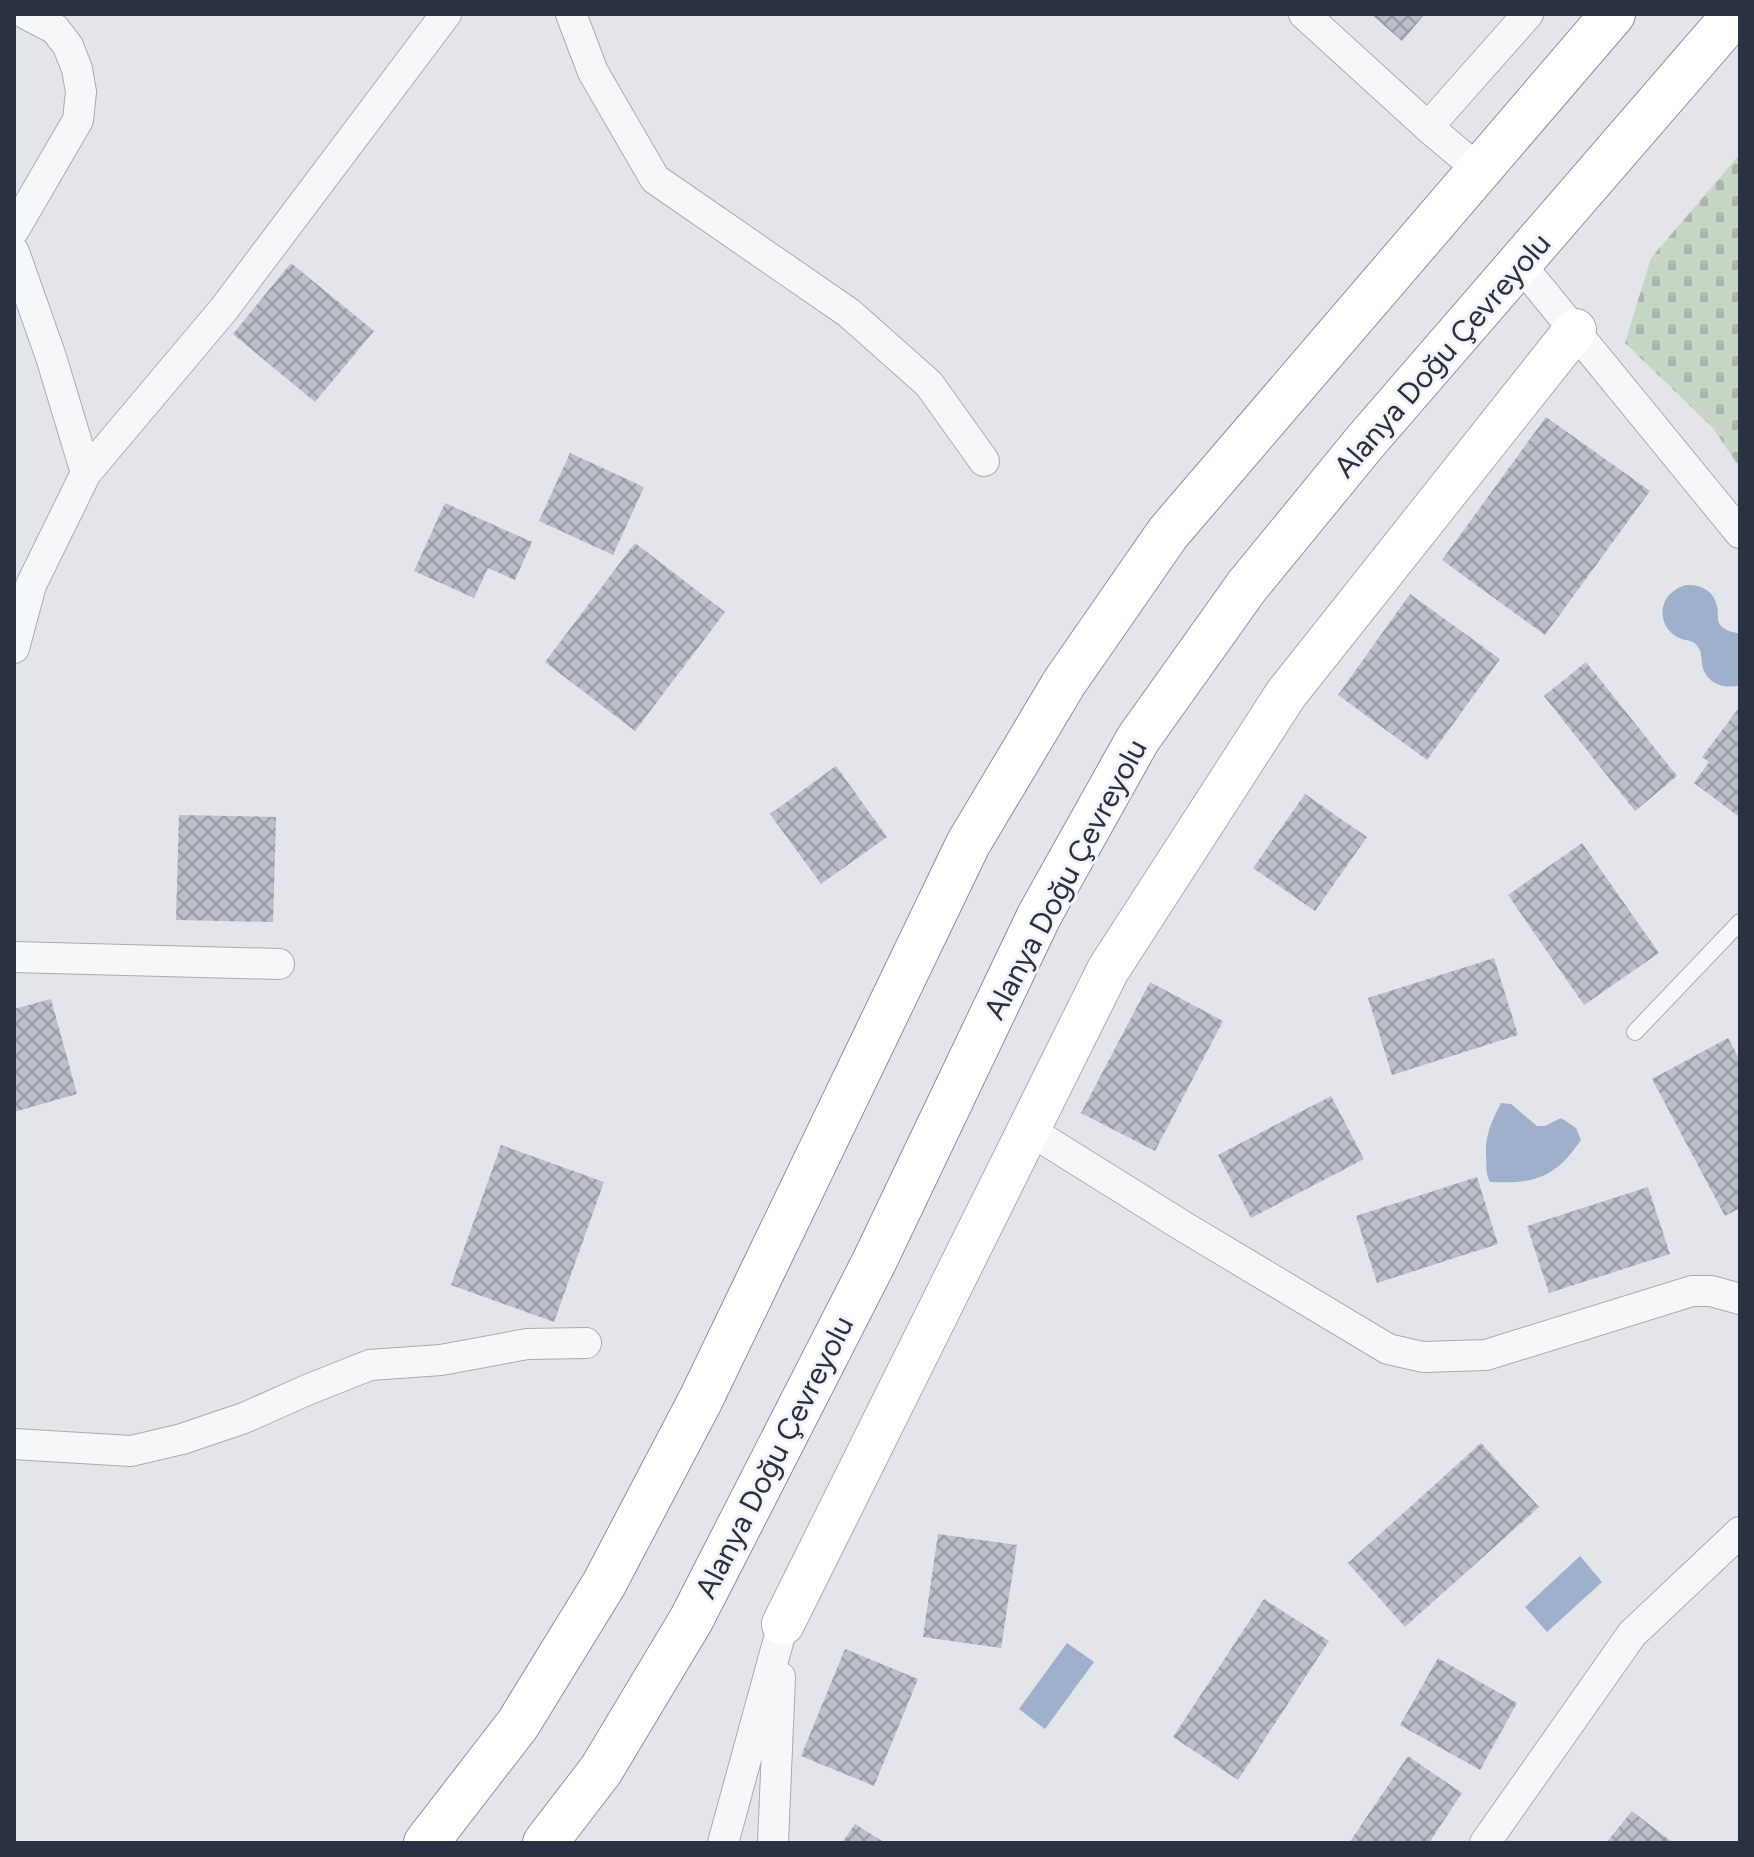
<svg xmlns="http://www.w3.org/2000/svg" width="1754" height="1857" viewBox="0 0 1754 1857" font-family="Figtree,sans-serif">
	<style>
		.cemetery { fill: url(#cemetery-stones) }
		.water { fill: #9eb0cb }
		.building { fill: url(#building-cross-hatch) }
		.lines { fill: none; stroke-linecap: round; stroke-linejoin: round }
		.lane-casing { stroke: #a8abb5; stroke-width: 18 }
		.street-casing { stroke: #a8abb5; stroke-width: 32 }
		.secondary-casing { stroke: #a8abb5; stroke-width: 44 }
		.highway-casing { stroke: #8a91a2; stroke-width: 46 }
		.lane { stroke: #f6f7f9; stroke-width: 16 }
		.street { stroke: #f6f7f9; stroke-width: 30 }
		.secondary { stroke: #fff; stroke-width: 42 }
		.highway { stroke: #fff; stroke-width: 44 }
		.labels { text-anchor: middle; dominant-baseline: central; stroke-width: 6; stroke-linejoin: round; paint-order: stroke }
		.street-label { font-size: 30px; fill: #2a3143; stroke: #f3f4f8 }
	</style>
	<defs>
		<pattern id="cemetery-stones" width="16" height="16" patternUnits="userSpaceOnUse" patternTransform="scale(2)"><rect width="16" height="16" fill="#c7d5c4"/><path d="M2 7V4a2 2 0 0 1 4 0v3zM10 15v-3a2 2 0 0 1 4 0v3z" fill="#abb7aa"/></pattern>
		<pattern id="building-cross-hatch" width="8" height="8" patternUnits="userSpaceOnUse" patternTransform="scale(2)"><rect width="8" height="8" fill="#babec8"/><path d="M0 0l8 8M0 8l8-8" fill="none" stroke="#979ba4"/></pattern>
	</defs>
	<rect width="100%" height="100%" fill="#e3e5eb"/>
	<path class="cemetery" d="M1740,154V468L1713,428L1625,343L1651,258Z"/>
	<path class="water" d="M1686,585C1701,584 1714,591 1717,606C1719,614 1716,620 1721,626C1726,631 1733,632 1740,634V685C1724,690 1705,683 1702,664C1701,658 1702,652 1698,647C1694,640 1688,641 1682,639C1667,634 1659,619 1664,604C1667,594 1676,588 1686,585Z
		M1501,1103L1511,1104L1537,1126H1545L1561,1118L1576,1128L1581,1140C1555,1178 1535,1184 1490,1182C1485,1172 1487,1165 1486,1155C1485,1135 1492,1120 1501,1103Z
		M1580,1556L1602,1582L1547,1632L1525,1607Z
		M1067,1643L1094,1662L1045,1729L1019,1709Z"/>
	<path class="building" d="M1371,14H1425L1402,41Z
		M291,263L374,331L315,402L233,334Z
		M1546,417L1650,491L1545,635L1442,560Z
		M570,453L644,487L613,555L539,521Z
		M445,503L532,542L515,580L488,568L474,598L414,571Z
		M635,543L725,612L635,731L545,662Z
		M1410,594L1500,659L1427,760L1338,695Z
		M1586,662L1677,776L1635,811L1544,696Z
		M1738,709L1740,711V813L1738,816L1694,783L1709,762L1702,757Z
		M836,766L887,837L821,884L770,814Z
		M1305,794L1367,837L1315,911L1253,868Z
		M179,815L276,817L273,922L176,920Z
		M1582,843L1659,953L1584,1005L1508,895Z
		M1494,958L1518,1035L1392,1075L1368,998Z
		M1150,982L1223,1021L1155,1151L1081,1113Z
		M51,999L77,1094L14,1112V1009Z
		M1728,1038L1740,1060V1208L1725,1216L1652,1079Z
		M1331,1096L1364,1159L1251,1218L1218,1155Z
		M501,1145L604,1182L554,1322L451,1285Z
		M1477,1177L1498,1244L1377,1283L1356,1216Z
		M1648,1187L1670,1254L1549,1293L1527,1226Z
		M1481,1443L1539,1507L1405,1627L1348,1563Z
		M938,1534L1017,1545L1001,1648L923,1637Z
		M1264,1599L1329,1641L1238,1780L1173,1737Z
		M845,1649L918,1679L874,1786L801,1756Z
		M1438,1658L1517,1703L1480,1770L1400,1725Z
		M1408,1756L1462,1793L1429,1843H1349Z
		M1632,1811L1673,1843H1606Z
		M855,1824L885,1843H842Z"/>
	<g class="lines">
		<defs>
			<path id="lane" d="M1635,1032L1740,922"/>
			<path id="street" d="M571,14L593,72L655,179L849,313L929,384L984,461
				M1304,14L1428,127L1479,170
				M1428,127L1528,14
				M14,230L78,120L81,92L77,69L68,46L55,29L26,14
				M14,252L51,357L86,473
				M1520,264L1740,533
				M14,648L31,585L86,473L224,309L446,14
				M14,957L279,964
				M1029,1130L1186,1228L1388,1349L1423,1357L1486,1355L1692,1291H1711L1740,1299
				M14,1444L131,1451L182,1439L244,1418L307,1390L370,1365L441,1360L527,1344L586,1343
				M723,1843L783,1624
				M773,1843L780,1677
				M1485,1843L1632,1634L1740,1532"/>
			<path id="secondary" d="M783,1624L1108,970L1286,694L1575,330"/>
			<path id="highway" d="M426,1843L518,1724L604,1584L701,1399L968,844L1064,683L1168,533L1613,14
				M545,1843L601,1770L691,1620L874,1262L1039,916L1138,739L1247,586L1365,442L1735,14"/>
		</defs>
		<use href="#lane" class="lane-casing"/>
		<use href="#street" class="street-casing"/>
		<use href="#secondary" class="secondary-casing"/>
		<use href="#highway" class="highway-casing"/>
		<use href="#lane" class="lane"/>
		<use href="#street" class="street"/>
		<use href="#secondary" class="secondary"/>
		<use href="#highway" class="highway"/>
	</g>
	<g class="labels">
		<g class="street-label">
			<text transform="translate(1442 355) rotate(-49)">Alanya Doğu Çevreyolu</text>
			<text transform="translate(1065 879) rotate(-62)">Alanya Doğu Çevreyolu</text>
			<text transform="translate(774 1457) rotate(-63)">Alanya Doğu Çevreyolu</text>
		</g>
	</g>
	<rect width="1754" height="1857" fill="none" stroke="#2a3143" stroke-width="32"/>
</svg>
